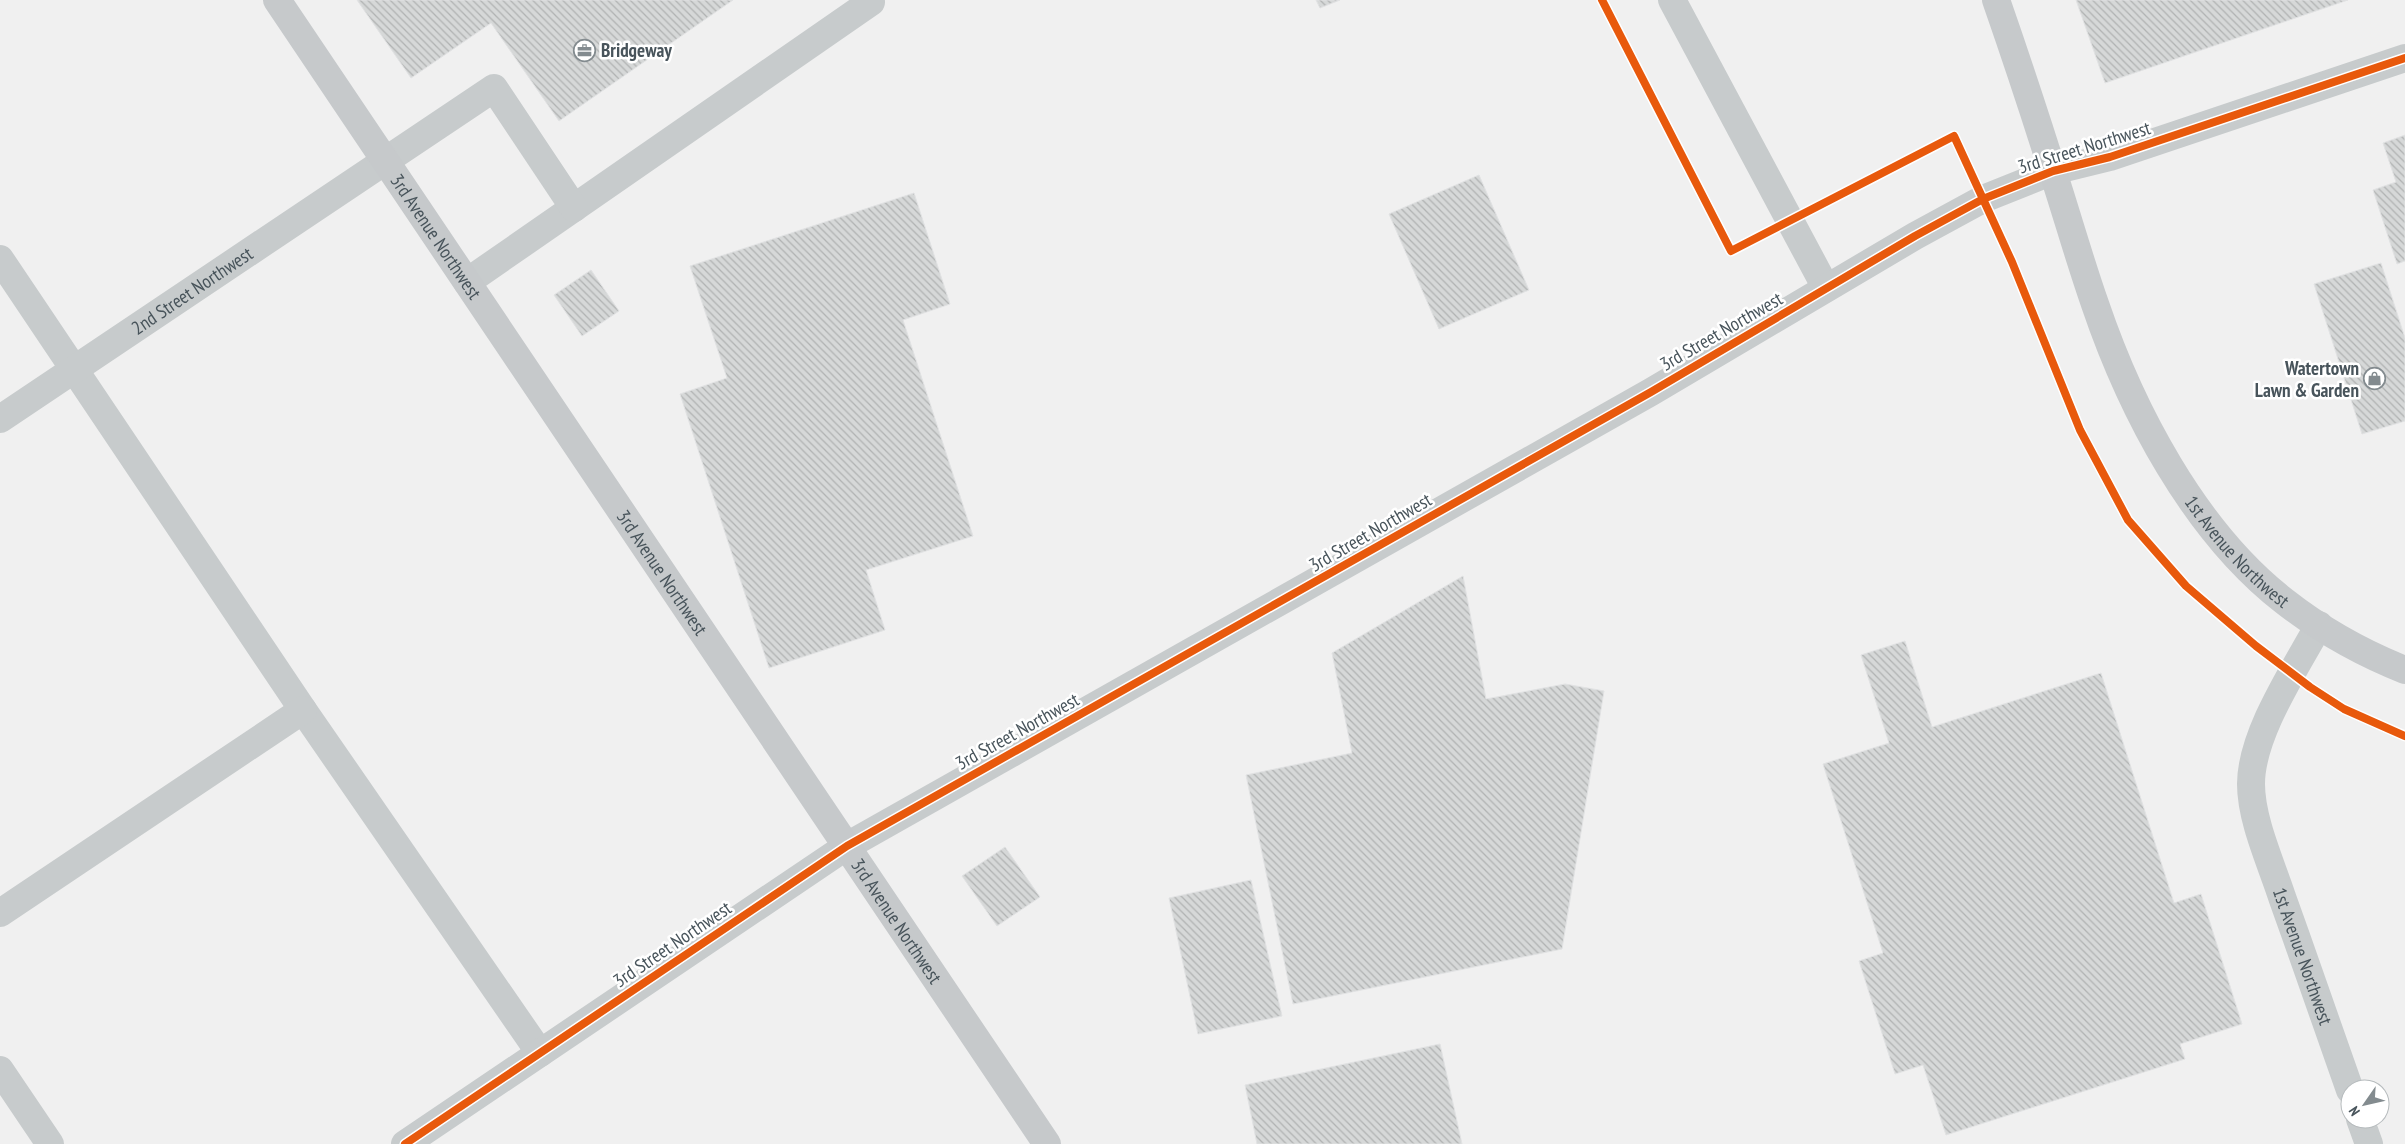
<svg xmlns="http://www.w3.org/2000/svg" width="2405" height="1144" viewBox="0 0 2405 1144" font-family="'PT Sans Narrow',sans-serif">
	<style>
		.building { fill: url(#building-back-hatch); stroke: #e1e2e3 }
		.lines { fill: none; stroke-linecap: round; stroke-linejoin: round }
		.minor { stroke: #c7cbcc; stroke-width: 28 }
		.major { stroke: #c6c9cb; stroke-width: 28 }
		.cycleway-casing { stroke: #fff; stroke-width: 11 }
		.cycleway { stroke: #e8590c; stroke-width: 8 }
		.labels { text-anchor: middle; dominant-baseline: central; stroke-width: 5; stroke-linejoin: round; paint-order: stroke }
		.poi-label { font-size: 19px; font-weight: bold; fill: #48545b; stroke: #fff; text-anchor: start }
		.street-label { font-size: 19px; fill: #48545b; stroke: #fff }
	</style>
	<defs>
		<pattern id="building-back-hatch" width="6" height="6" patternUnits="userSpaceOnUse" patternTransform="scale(1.25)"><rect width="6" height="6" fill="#d6d8d8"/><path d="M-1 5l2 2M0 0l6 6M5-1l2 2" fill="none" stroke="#b0b2b2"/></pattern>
	</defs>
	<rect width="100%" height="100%" fill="#f0f0f0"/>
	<path class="building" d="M357,0H733L559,121L491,23L411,78Z
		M1316,0H1340L1320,8Z
		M2076,0H2348L2105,83Z
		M2405,135V261L2397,264L2373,190L2396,182L2383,143Z
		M1479,175L1529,290L1439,329L1389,214Z
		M914,193L950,304L903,320L973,536L866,570L885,630L769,668L680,394L727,378L690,266Z
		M2381,263L2405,338V421L2362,434L2314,284Z
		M591,270L619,311L582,336L554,295Z
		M1463,576L1486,699L1565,684L1604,691L1562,949L1293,1004L1246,775L1352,753L1332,653Z
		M1905,641L1932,727L2101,673L2174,903L2201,894L2242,1024L2180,1044L2185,1059L1946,1135L1923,1065L1895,1074L1859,961L1883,953L1823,764L1889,743L1861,655Z
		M1005,847L1040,897L997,926L962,876Z
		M1251,880L1282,1016L1198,1034L1169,898Z
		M1440,1044L1462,1144H1257L1245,1085Z"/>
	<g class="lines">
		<g class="minor">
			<path d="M1672,0L1826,288"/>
			<path d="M0,259L303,710L540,1053"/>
			<path d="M467,282L871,2"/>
			<path id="s1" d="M0,419L494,88L574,208"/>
			<path id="s2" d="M2319,625C2295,669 2251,734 2251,784C2251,820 2271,863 2282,897C2305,961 2327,1025 2350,1090"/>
			<path d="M0,913L303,710"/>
			<path d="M0,1070L50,1144"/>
			<path d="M2360,1119L2369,1144"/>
			<path d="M405,1144L847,846L1651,392L1915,236L1983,199L2053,171L2110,157L2405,58"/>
		</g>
		<g class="major">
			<path id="s3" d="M277,0L1047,1144"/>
			<path id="s4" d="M1996,0C2018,63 2039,127 2059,191C2071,229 2082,267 2095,304C2131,410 2194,531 2284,601C2321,630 2362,653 2405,670"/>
		</g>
		<defs>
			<path id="cycleway" d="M1602,0L1731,251L1954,136L2012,262L2080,430L2128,520L2186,586L2256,646L2310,687L2344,709L2405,736
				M405,1144L847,846L1651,392L1915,236L1983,199L2053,171L2110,157L2405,58"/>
		</defs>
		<use href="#cycleway" class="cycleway-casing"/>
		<use href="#cycleway" class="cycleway"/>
	</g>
	<defs>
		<symbol id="office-ring" viewBox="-11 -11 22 22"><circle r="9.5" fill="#fff" stroke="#838b8f" stroke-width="1.5"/><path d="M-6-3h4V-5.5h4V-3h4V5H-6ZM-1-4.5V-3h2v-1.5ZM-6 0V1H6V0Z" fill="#838b8f"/></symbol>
		<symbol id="shop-ring" viewBox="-11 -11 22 22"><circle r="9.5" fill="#fff" stroke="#838b8f" stroke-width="1.5"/><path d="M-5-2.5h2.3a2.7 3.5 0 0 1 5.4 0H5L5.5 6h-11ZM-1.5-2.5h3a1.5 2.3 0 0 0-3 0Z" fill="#838b8f"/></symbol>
	</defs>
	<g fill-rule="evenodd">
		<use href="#office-ring" x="572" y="38" width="25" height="25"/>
		<use href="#shop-ring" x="2362" y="366" width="25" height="25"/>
	</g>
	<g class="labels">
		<g class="poi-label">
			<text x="601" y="50">Bridgeway</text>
			<text x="2359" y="368" text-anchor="end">Watertown<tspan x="2359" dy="22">Lawn &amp; Garden</tspan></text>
		</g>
		<g class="street-label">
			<text transform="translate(2084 147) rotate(-17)">3rd Street Northwest</text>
			<text stroke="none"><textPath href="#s3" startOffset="285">3rd Avenue Northwest</textPath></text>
			<text stroke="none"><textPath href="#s1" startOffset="231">2nd Street Northwest</textPath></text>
			<text transform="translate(1721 331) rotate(-30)">3rd Street Northwest</text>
			<text transform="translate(1370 532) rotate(-30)">3rd Street Northwest</text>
			<text stroke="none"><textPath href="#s4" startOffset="608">1st Avenue Northwest</textPath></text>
			<text stroke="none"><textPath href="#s3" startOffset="690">3rd Avenue Northwest</textPath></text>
			<text transform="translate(1017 731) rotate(-29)">3rd Street Northwest</text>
			<text stroke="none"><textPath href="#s3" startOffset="1110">3rd Avenue Northwest</textPath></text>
			<text transform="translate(672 944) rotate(-34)">3rd Street Northwest</text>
			<text stroke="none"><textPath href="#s2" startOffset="355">1st Avenue Northwest</textPath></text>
		</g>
	</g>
	<g transform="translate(2365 1104) rotate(236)"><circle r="24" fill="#ffffff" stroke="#b6bbbd"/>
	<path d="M0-4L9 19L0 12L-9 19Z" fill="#838b8f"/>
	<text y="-8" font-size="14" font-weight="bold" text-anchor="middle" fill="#48545b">N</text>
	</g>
</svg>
